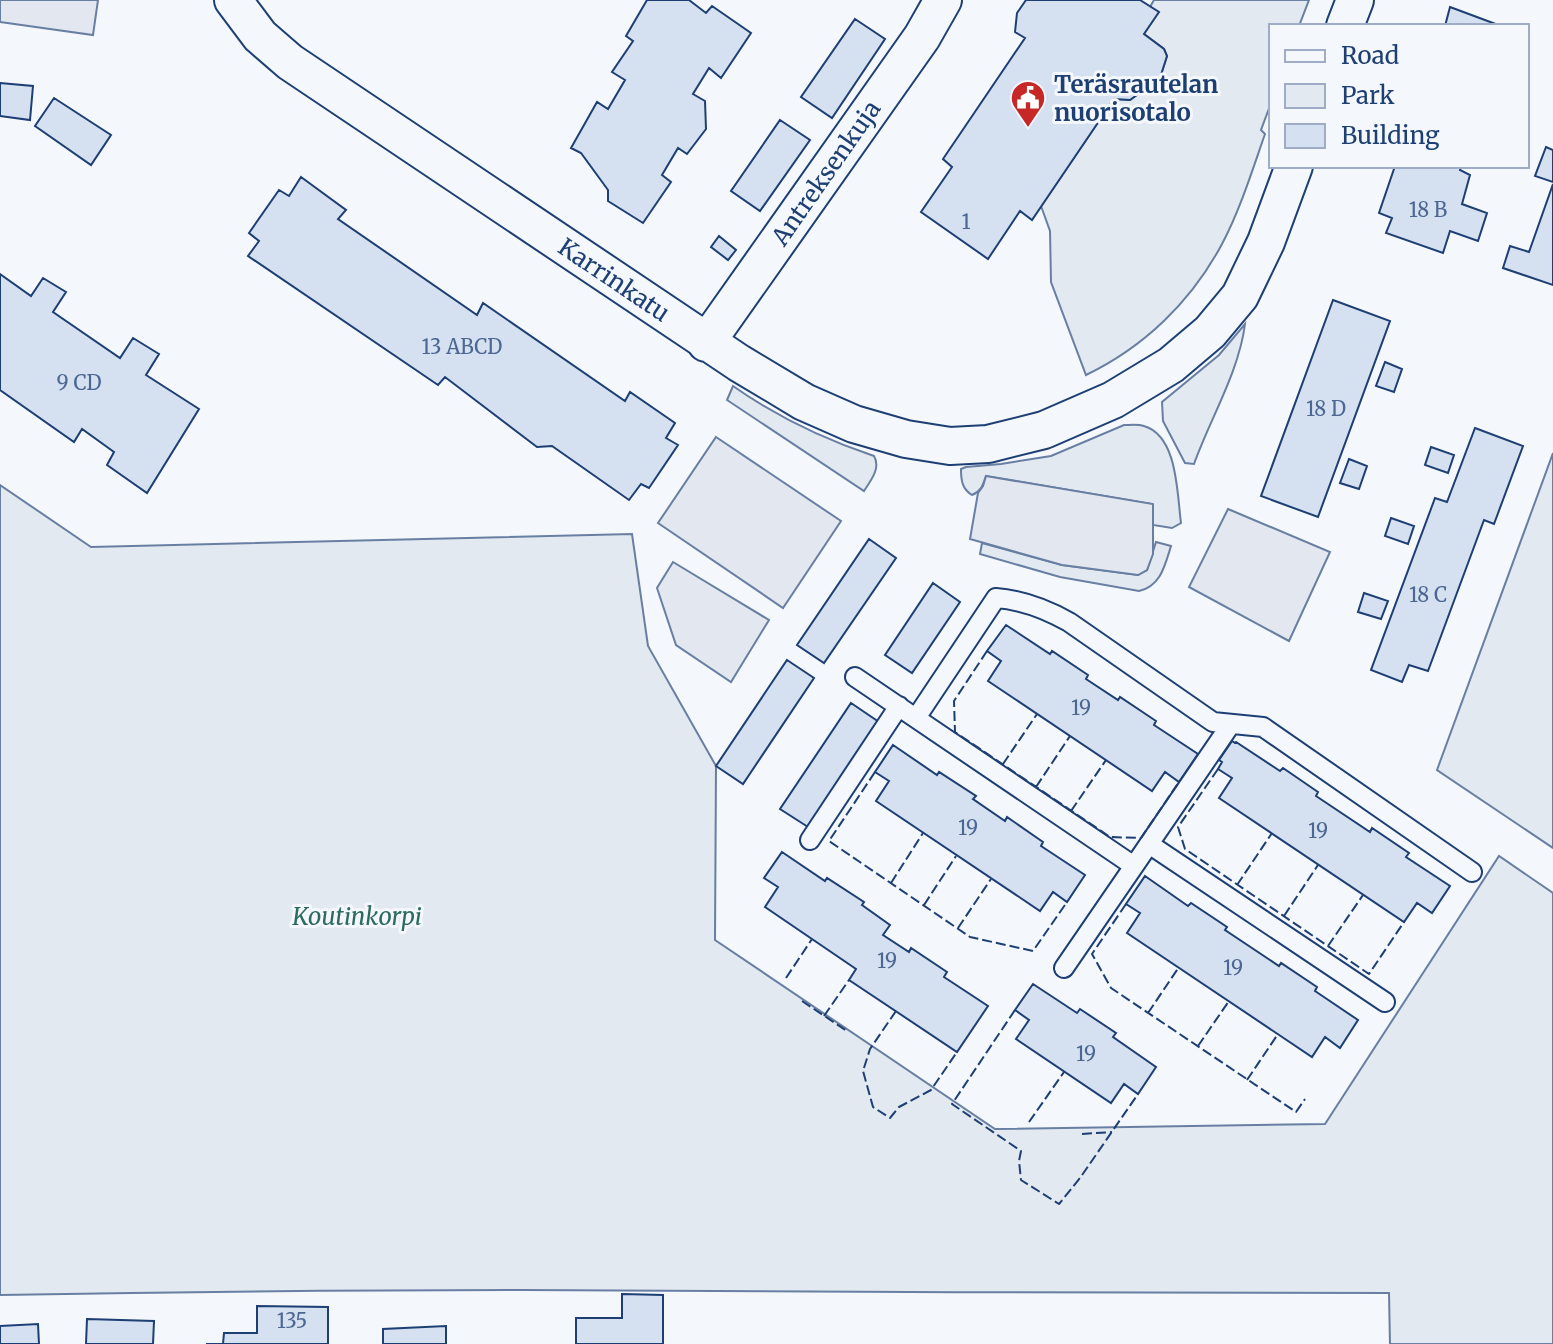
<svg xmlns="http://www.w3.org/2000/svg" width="1553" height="1344" viewBox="0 0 1553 1344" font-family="Merriweather,serif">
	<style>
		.green { fill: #e3e9f0; stroke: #687fa3; stroke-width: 2 }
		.parking { fill: #e3e8f0; stroke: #687fa3; stroke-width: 2 }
		.building { fill: #d5e0f0; stroke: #1d3f73; stroke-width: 2 }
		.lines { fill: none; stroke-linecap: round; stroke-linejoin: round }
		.service-casing { stroke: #1d3f73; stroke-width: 22 }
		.minor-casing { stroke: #1d3f73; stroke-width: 40 }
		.service { stroke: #f4f7fb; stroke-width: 18 }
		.minor { stroke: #f4f7fb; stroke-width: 36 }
		.fence { stroke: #1d3f73; stroke-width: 2; stroke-dasharray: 10 4; stroke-linecap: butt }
		.labels { text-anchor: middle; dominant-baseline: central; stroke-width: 6; stroke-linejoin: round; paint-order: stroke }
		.number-label { font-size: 20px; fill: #4b6792 }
		.poi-label { font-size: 24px; font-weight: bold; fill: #1d3f73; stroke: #f4f7fb; text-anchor: start }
		.street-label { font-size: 24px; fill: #1d3f73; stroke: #f4f7fb }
		.park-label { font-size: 24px; font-style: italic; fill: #2c6c60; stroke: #f4f7fb }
	</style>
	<rect width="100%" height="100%" fill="#f4f7fb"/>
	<path class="green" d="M1154,0H1309L1299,26H1271V103L1261,130L1265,134C1252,171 1240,210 1222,244C1191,302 1144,347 1086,375L1051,282L1050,231L1041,206L1114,99L1130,100L1160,78L1167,56L1164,49L1144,34L1158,12L1150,7Z
		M1245,324C1239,372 1210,419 1194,464L1185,463L1163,421L1162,402L1219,355Z
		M733,386C777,417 823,439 874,456C881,468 871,480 864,491L727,400Z
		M1124,425C1130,425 1138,424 1144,426C1178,436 1177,494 1181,523L1172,528L1153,525L1152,504L986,476C983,484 982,491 972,495C962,489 961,480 961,469L966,467L1001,464L1051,456Z
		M1553,453V848L1437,770Z
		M0,485L91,547L632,534L648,646L716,766L715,940L995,1129L1325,1124L1499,856L1553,893V1344H1390L1389,1293C1100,1294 812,1291 523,1290C349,1290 174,1292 0,1295Z
		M1156,542L1171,546C1165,565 1161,586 1139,591L1060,577L980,554L982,543L1062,565L1138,575L1147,570Z"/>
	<path class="parking" d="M0,0H98L93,35L0,22Z
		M716,437L841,521L783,608L658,523Z
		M986,476L1153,504V554L1147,570L1138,575L1062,565L970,539L978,493L983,486Z
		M1228,509L1330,552L1289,641L1189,587Z
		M673,562L769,620L731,682L676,645L657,588Z"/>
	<path class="building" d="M647,0H689L706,13L712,6L751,33L721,78L709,68L693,94L705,101L706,129L687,154L678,148L662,175L671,182L643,223L608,201V190L581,153L571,148L597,102L608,109L625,80L612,72L633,41L626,36Z
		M1026,0H1140L1159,12L1144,34L1164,49L1167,56L1160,78L1130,100L1114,99L1032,220L1020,211L988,259L921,212L952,167L943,159L1025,38L1015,32L1017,13Z
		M1450,7L1501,26H1445Z
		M855,19L885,39L832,118L801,97Z
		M0,83L33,86L30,120L0,116Z
		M54,98L111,135L91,165L35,126Z
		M780,120L810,140L760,211L731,191Z
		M1546,147L1553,150V182L1535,176Z
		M1395,166H1461L1460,170L1470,175L1462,204L1487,213L1478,241L1450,231L1443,253L1386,233L1392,218L1379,213Z
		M301,177L346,210L338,219L477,315L483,303L625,401L630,392L675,423L666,438L678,445L649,488L641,484L629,500L552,446L537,447L445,377L438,385L248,256L259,241L249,233L279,190L289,196Z
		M1553,184V285L1503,268L1510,246L1529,252Z
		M719,236L736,250L728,260L711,247Z
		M0,274L31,296L43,278L66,292L53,312L120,358L133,338L159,354L146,375L199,409L147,493L107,465L114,452L82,429L74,442L0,390Z
		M1333,300L1390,321L1318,517L1261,496Z
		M1385,362L1402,369L1394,392L1376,386Z
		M1475,428L1523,446L1494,524L1484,520L1428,671L1409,665L1402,682L1371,670L1435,498L1447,502Z
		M1431,447L1454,455L1448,473L1425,465Z
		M1349,459L1367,466L1359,489L1340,483Z
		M1391,518L1414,526L1408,544L1385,536Z
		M869,539L896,558L824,663L797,645Z
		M933,583L960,602L912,673L885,655Z
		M1364,593L1388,601L1381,619L1358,612Z
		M1006,625L1050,654L1052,651L1088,675L1086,679L1118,700L1120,697L1156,721L1154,725L1198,754L1179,782L1165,772L1152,791L988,681L1001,661L987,651Z
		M787,660L814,678L743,784L716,766Z
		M851,703L879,722L808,827L780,809Z
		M1232,741L1235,743L1236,742L1280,771L1283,768L1318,792L1316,796L1370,832L1372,828L1409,853L1406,857L1450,886L1432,913L1417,903L1404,922L1219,798L1232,778L1218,769L1222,762L1219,760Z
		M893,745L937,775L939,772L976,796L973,799L1005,821L1007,817L1043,842L1041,846L1085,875L1067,902L1053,892L1040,911L876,801L889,781L875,772Z
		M782,852L825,881L827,878L864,902L862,905L890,925L883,935L909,952L911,948L947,972L944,977L988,1006L957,1052L849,980L856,969L765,907L778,887L764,878Z
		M1145,876L1188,906L1191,903L1227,927L1225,930L1279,966L1281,963L1317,987L1315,991L1358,1020L1340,1048L1325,1037L1312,1057L1127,933L1140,913L1126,904Z
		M1033,984L1077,1013L1080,1009L1116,1033L1113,1037L1156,1067L1138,1094L1124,1084L1111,1103L1016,1039L1029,1020L1015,1010Z
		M622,1294L663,1295V1344H576V1318H622Z
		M257,1306L328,1307V1344H206H223L224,1333H257Z
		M87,1319L154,1321L153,1344H86Z
		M38,1324L39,1344H0V1326Z
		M446,1326V1344H383V1329Z"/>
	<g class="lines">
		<defs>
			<path id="service" d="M855,677L1134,866L1064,968
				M916,718L996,598C1023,600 1046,609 1069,622L1213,722L1263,727L1472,872
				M810,840L899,706
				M1149,844L1231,724
				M1134,866L1149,844L1385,1002"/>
			<path id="minor" d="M233,0L260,36L290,62L739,363L804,402L854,424L906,439L950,446L988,444L1044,430L1113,400L1171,365L1210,332L1240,296L1266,242L1294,166
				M1345,26L1355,0
				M706,343L922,37L943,0"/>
		</defs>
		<use href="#service" class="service-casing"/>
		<use href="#minor" class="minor-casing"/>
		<use href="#service" class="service"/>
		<use href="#minor" class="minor"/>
		<path class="fence" d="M987,651L954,701L955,732L1110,837L1141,838L1179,782
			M1003,764L1037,714
			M1218,769L1178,827L1185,849L1369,974L1404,922
			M875,772L829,841L970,937L1033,951L1067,902
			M1036,787L1070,736
			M1071,811L1106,760
			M891,883L923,833
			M1237,885L1272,833
			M1126,904L1092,954L1111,988L1296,1112L1305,1099
			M924,905L956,856
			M1284,916L1318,865
			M958,928L991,879
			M1328,946L1363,895
			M786,978L812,939
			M802,1001L847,1031
			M1015,1010L952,1104L1021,1151L1019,1161L1021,1180L1059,1204L1080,1178L1138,1094
			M896,1011L870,1049L863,1071L873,1107L890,1118L899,1107L931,1090L957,1052
			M1148,1013L1179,967
			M824,1016L849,980
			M1198,1046L1229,1001
			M1247,1080L1278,1034
			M1029,1122L1064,1072
			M1082,1134L1112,1132"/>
	</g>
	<defs>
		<symbol id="civic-pin" viewBox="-11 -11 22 30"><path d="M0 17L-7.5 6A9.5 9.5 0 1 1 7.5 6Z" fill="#c62828" stroke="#f4f7fb"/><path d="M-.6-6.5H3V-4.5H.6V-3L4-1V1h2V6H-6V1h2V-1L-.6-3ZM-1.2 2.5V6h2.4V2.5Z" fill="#fff"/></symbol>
	</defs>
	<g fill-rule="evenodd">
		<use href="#civic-pin" x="1008" y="78" width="40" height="54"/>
	</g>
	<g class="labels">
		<g class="number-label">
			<text x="1428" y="209">18 B</text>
			<text x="966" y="221">1</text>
			<text x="462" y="346">13 ABCD</text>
			<text x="79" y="382">9 CD</text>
			<text x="1326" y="408">18 D</text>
			<text x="1428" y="594">18 C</text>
			<text x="1081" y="707">19</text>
			<text x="968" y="827">19</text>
			<text x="1318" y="830">19</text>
			<text x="887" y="960">19</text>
			<text x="1233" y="967">19</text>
			<text x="1086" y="1053">19</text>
			<text x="292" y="1320">135</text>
		</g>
		<g class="poi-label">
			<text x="1054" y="84">Teräsrautelan<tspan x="1054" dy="28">nuorisotalo</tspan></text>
		</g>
		<g class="street-label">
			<text transform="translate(826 173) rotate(-55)">Antreksenkuja</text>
			<text transform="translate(614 280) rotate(34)">Karrinkatu</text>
		</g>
		<g class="park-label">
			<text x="357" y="916">Koutinkorpi</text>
		</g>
	</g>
	<rect x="1269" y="24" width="260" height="144" fill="#f4f7fb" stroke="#9eadc5" stroke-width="2"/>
	<rect x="1285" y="50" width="40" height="12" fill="#f4f7fb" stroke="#9eadc5" stroke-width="2"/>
	<text x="1341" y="64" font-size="24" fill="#1d3f73">Road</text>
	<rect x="1285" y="84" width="40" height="24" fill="#e3e9f0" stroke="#9eadc5" stroke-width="2"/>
	<text x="1341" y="104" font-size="24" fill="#1d3f73">Park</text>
	<rect x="1285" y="124" width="40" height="24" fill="#d5e0f0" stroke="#9eadc5" stroke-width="2"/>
	<text x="1341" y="144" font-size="24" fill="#1d3f73">Building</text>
</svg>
